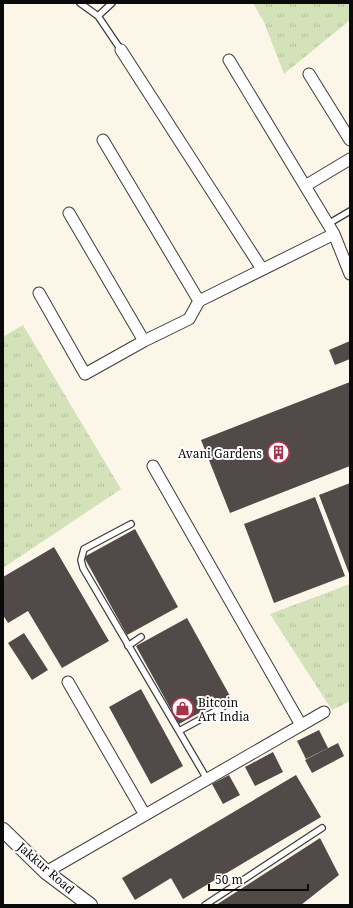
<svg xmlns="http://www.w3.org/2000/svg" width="353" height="908" viewBox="0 0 353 908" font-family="'Noto Serif',serif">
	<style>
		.grass { fill: url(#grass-tufts) }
		.building { fill: #514a48 }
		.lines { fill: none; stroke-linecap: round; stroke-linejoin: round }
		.service-casing { stroke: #3d3d3d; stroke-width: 8 }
		.minor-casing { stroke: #3d3d3d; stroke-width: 13 }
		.tertiary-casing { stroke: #3d3d3d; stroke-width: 16 }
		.service { stroke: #fff; stroke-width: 5.5 }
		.minor { stroke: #fff; stroke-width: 11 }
		.tertiary { stroke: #fff; stroke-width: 14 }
		.labels { text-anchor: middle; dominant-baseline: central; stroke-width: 4; stroke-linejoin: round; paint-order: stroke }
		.poi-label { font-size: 12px; fill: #0a0a0a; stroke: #fff; text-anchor: end }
		.street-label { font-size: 12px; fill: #0a0a0a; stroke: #fff }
	</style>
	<defs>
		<pattern id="grass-tufts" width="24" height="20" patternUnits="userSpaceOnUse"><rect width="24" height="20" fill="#d3e2b8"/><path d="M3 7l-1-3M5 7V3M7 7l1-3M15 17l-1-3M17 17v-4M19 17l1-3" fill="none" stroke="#b4c19d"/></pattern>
	</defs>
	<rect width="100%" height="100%" fill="#fcf6e9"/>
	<path class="grass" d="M253,3H350V20L284,74L264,22Z
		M23,325L121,489L3,568V337Z
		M350,584V701L332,710L270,614Z"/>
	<path class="building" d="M350,341V359L335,365L329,350Z
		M350,382V466L230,513L201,440Z
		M350,483V576L319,495Z
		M315,497L345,576L274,603L244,524Z
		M135,529L178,607L127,635L84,557Z
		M54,547L109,641L62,668L28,611L8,623L3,615V577Z
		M187,618L230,696L179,724L136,646Z
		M24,633L48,670L32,680L8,643Z
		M141,689L183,766L151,784L109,707Z
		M319,730L328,748L306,759L297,741Z
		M338,743L344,756L312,773L305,760Z
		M273,752L283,772L255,786L245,767Z
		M229,775L240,795L223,804L212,784Z
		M296,775L321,817L183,899L171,878L135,900L122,878Z
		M320,838L339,875L301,905H216Z"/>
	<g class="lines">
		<defs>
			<path id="service" d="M80,3L98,16L121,50
				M98,16L112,3
				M328,224L350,211
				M131,524L84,549L81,560L83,568L207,779
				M128,646L141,637
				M179,731L223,707
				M205,905L322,828"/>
			<path id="minor" d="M121,50L262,269
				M229,60L334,234L350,274
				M309,74L350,140
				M103,140L199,301
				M305,186L350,159
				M69,213L144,341
				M39,293L85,374L144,341L189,319L199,301L334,234
				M153,466L301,725
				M68,682L145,815
				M46,872L324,712"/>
			<path id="tertiary" d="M3,830L46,872L90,905"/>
		</defs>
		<use href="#service" class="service-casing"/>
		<use href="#minor" class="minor-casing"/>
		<use href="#tertiary" class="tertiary-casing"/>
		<use href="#service" class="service"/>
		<use href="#minor" class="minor"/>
		<use href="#tertiary" class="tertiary"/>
	</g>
	<defs>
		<symbol id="building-ring" viewBox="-11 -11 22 22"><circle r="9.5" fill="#fff" stroke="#a73448" stroke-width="1.5"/><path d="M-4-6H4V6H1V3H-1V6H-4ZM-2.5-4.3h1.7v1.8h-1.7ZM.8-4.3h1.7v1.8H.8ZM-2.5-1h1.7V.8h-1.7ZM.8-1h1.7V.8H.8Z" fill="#a73448"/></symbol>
		<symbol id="shop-ring" viewBox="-11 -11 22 22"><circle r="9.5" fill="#fff" stroke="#a73448" stroke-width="1.5"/><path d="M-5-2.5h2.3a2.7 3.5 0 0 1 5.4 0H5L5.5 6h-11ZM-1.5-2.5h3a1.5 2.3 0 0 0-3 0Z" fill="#a73448"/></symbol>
	</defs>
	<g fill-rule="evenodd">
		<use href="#building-ring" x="266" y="440" width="25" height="25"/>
		<use href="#shop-ring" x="170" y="696" width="25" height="25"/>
	</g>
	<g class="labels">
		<g class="poi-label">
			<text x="262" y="453">Avani Gardens</text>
			<text x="198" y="702" text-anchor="start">Bitcoin<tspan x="198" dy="14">Art India</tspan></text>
		</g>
		<g class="street-label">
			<text transform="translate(46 868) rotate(41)">Jakkur Road</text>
		</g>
	</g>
	<rect width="353" height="908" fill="none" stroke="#0a0a0a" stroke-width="8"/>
	<path d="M209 884v6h99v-6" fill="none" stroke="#0a0a0a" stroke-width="2"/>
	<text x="215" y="884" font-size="12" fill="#0a0a0a" stroke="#ffffff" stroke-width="3" paint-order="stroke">50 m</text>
</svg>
